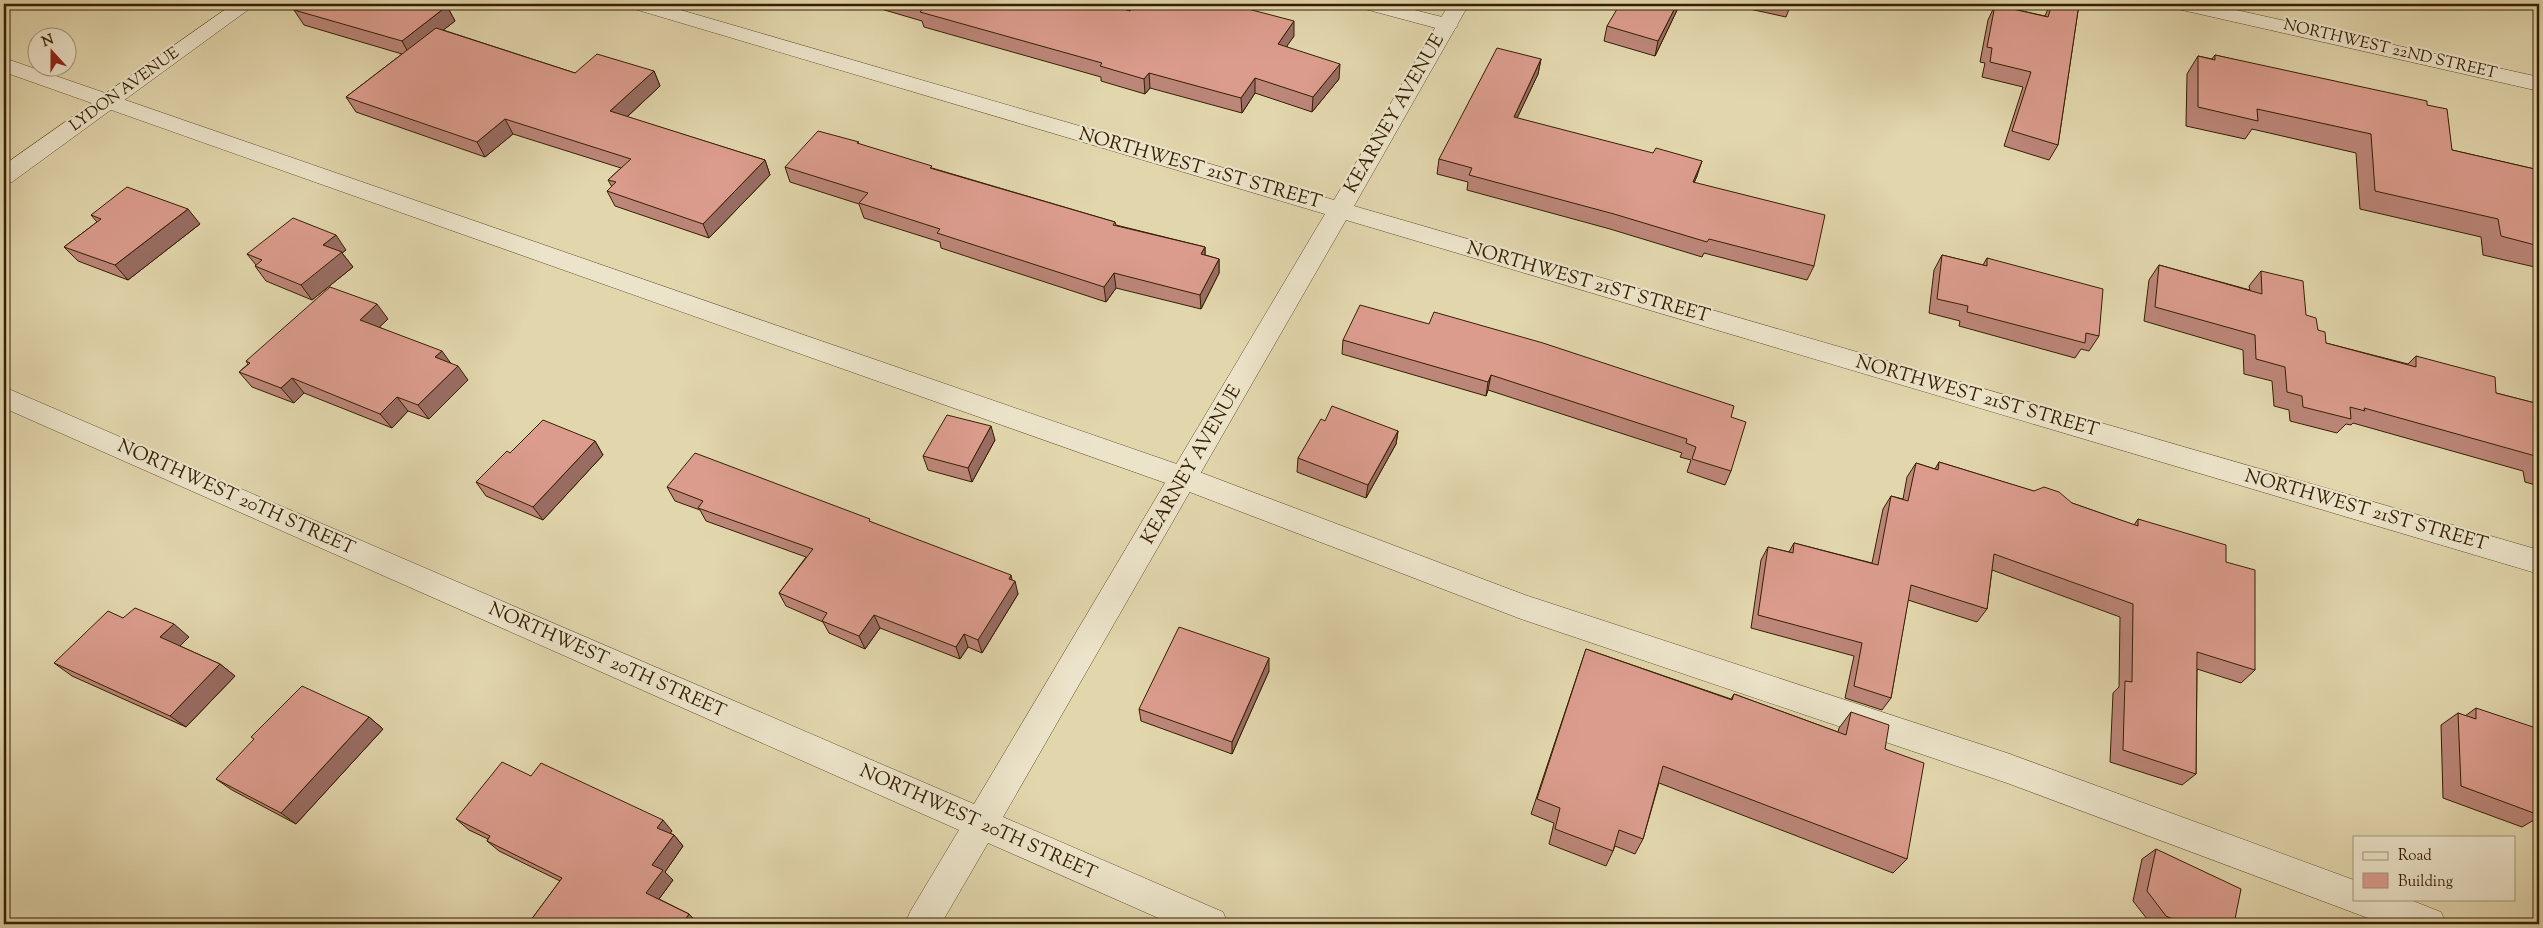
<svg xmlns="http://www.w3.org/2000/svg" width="2543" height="928" viewBox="0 0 2543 928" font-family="'Sorts Mill Goudy',serif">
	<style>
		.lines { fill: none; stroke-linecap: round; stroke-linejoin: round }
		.lane-casing { stroke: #604d2b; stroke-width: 1 }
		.street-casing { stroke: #604d2b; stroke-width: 1 }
		.lane { fill: #ece4ca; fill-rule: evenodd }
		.street { fill: #ece4ca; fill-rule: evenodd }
		.wall { fill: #bc8679; stroke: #351f00 }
		.shaded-wall { fill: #996d63; stroke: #351f00 }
		.building { fill: #db9c8d; stroke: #351f00 }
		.labels { text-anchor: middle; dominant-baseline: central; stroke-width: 4.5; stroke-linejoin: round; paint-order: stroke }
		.far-street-label { font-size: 16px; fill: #351f00; stroke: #ece4ca }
		.street-label { font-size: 19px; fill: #351f00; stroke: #ece4ca }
	</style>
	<rect width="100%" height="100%" fill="#e2d6ad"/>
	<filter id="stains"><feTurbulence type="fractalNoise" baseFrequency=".004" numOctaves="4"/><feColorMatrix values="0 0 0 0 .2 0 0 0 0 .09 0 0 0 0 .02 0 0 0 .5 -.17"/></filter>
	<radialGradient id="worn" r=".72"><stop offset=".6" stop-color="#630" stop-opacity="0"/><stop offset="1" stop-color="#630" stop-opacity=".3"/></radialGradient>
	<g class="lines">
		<defs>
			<path id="lane" d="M1358,4H1391L1454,20L1458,25L1454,30L1447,31L1361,8Z
				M4,58L1194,470L1525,595L2007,753L2354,880V899H2408L2441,912L2446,924H2384L2007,783L1521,619L1174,486L4,72Z"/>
			<path id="street" d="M233,4H256L12,182L4,184V165Z
				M628,4H660L1334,200L1449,4H1469L1354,206L2539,550V574L1346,220L1003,817L1223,912L1228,924H1172L988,843L941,924H905L910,912L959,830L4,408V387L974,804L1325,214L631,8Z
				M2172,4H2209L2539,77V91L2182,10L2175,8Z"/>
		</defs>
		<use href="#lane" class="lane-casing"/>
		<use href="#street" class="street-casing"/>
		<use href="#lane" class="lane"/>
		<use href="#street" class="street"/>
	</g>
	<path class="wall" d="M864,4H1105L1130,11L1294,36L1286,46L1339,79L1312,112L1255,93L1242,113L1150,88L1145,94L1101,81V77L924,27L922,21Z
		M1680,4L1655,56L1604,41L1607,26Z
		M1727,4H1791L1786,17Z
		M2050,4H2079L2058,145L2049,160L2004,146L2023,87L1982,77L1985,63L1980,62L1988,20L1995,5L2045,16Z
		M447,6L455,21L443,30L575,73L654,71L660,86L627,117L765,160L770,175L709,238L615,206L607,191L612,187L608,180L621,168L513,134L485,157L356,112L346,97L402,54L304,25L294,10Z
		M2215,55L2427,105L2452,150L2539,170V268L2483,255L2481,237L2360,209L2356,153L2252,129L2245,139L2186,126L2187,74L2198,56L2212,59Z
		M1541,59L1538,74L1517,118L1697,176L1694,182L1814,266L1807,280L1704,253L1702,257L1610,229L1467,190L1468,182L1437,174L1439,159Z
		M859,144L932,168L1115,222L1116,225L1205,247V255L1219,259V273L1201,309L1116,288L1106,302L941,248L940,242L864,218L859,204L790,182L785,167Z
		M91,215L200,224L128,280L78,261L64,247L97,222Z
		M346,250L342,253L353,267L312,300L266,281L255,266L256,265L247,254Z
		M1942,255L1983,265L1987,258L2099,336L2089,351L2081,349L2075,358L1959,326L1960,321L1929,313L1934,270Z
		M2159,265L2250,290L2249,286L2261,271L2306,315L2318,330L2326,343L2408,364L2416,356L2496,393L2539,404V486L2525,482L2523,471L2353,423L2351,425L2346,424L2337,433L2290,421L2289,410L2274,406L2272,381L2244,374L2243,350L2144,321L2149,280Z
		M388,319L379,327L451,363L468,380L429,419L408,411L392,428L304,393L294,403L252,387L239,372L248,364L246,361Z
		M1343,340L1731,417V471L1725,485L1687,472L1691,460L1680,457L1682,453L1488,390L1486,396L1342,354Z
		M1325,421L1398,431L1396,444L1366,498L1297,472L1298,458Z
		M995,440L972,482L928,470L923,456Z
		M595,441L603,455L543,520L486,496L476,482L510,453Z
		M1939,462L2072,503L2134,525L2138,519L2226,562L2255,670L2241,683L2197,669L2196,774L2182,785L2110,762L2113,693L2119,687L2120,617L1992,570L1987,609L1977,622L1908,600L1891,698L1882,710L1845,698L1854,656L1751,628L1761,560L1768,547L1789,552L1794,543L1872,563L1883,509L1891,496L1903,499L1907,477L1916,463L1935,469Z
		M667,487L871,522L1012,580L1018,594L982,653L968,647L960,659L880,628L865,649L829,633L823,622L786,606L779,593L806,557L706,521L700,510L675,501Z
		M123,618L189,637L180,646L220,664L235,676L186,727L72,676L54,663Z
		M1586,649L1731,699L1734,694L1838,732L1839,728L1851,712L1885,749L1907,859L1893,873L1659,783L1643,839L1635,854L1615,846L1613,851L1606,866L1549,844L1554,823L1531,814Z
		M1269,671L1232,754L1141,721L1139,709Z
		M2476,708L2539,777V817L2522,827L2443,798L2441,725L2458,713L2465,716Z
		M369,717L383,729L296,824L232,790L216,779Z
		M531,776L672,831L670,833L674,835L683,846L665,872L673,880L659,899L689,914L698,924H528L560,881L499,851L487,841L488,839L469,830L456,819Z
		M2156,849L2234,924H2151L2133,901L2142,859Z"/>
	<path class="shaded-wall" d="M1677,4H1680L1655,56L1658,41Z
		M447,6L455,21L410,56L402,41Z
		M1294,21V36L1278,59V44Z
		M1541,59L1538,74L1511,131L1514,117Z
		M1340,64L1339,79L1312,112L1313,97Z
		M654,71L660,86L617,126L610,111Z
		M1149,73L1150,88L1145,94L1144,79Z
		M1255,78V93L1242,113L1241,98Z
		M505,119L513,134L485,157L477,142Z
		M765,160L770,175L709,238L703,224Z
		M1702,161L1697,176L1688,197L1693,182Z
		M188,209L200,224L128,280L115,265Z
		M336,235L346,250L342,253L353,267L312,300L301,285L323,245Z
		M1205,247V262L1201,254Z
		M1219,259V273L1201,309L1200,295Z
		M1114,273L1116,288L1106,302L1104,287Z
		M377,304L388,319L371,335L360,320Z
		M442,351L452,365L435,357Z
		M458,366L468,380L429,419L418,405Z
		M1491,375L1488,390L1486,396L1488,382Z
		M292,378L304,393L294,403L281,388Z
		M397,397L408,411L392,428L380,414Z
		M991,426L995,440L972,482L968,468Z
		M1398,431L1396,444L1366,498L1368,485Z
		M595,441L603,455L543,520L533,507Z
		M1011,575L1013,584L1015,581L1018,594L982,653L978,640Z
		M874,615L880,628L865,649L859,636Z
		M174,624L189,637L176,650L160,637Z
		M964,634L968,647L960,659L956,647Z
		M1269,658V671L1232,754V742Z
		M220,664L235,676L186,727L170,716Z
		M369,717L383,729L296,824L281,813Z
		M663,820L672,831L666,839L657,828Z
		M674,835L683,846L665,872L673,880L656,903L646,893L652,865Z
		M689,914L699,924H682Z"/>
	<path class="building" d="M302,4H440L447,6L402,41L294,10Z
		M911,4H1105L1130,11L1135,4H1229L1294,21L1278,44L1340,64L1313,97L1255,78L1241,98L1149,73L1144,79L1100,66L1102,63L920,12L924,8Z
		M1620,4H1677L1658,41L1607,26Z
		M2052,4H2079L2058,145L2012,131L2031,72L1990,62L1992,48L1987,47L1995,5L2048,17Z
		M436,28L575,73L597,54L654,71L610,111L765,160L703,224L607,191L616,182L608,180L631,159L505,119L477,142L346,97Z
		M1497,48L1541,59L1514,117L1653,153L1656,148L1702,161L1693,182L1825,215L1814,266L1709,239L1707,242L1614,214L1469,175L1472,168L1439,159Z
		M2215,55L2427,101V105L2447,109L2452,150L2539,170V246L2501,236L2498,219L2375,191L2371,134L2257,109L2258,121L2198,107V56L2215,60Z
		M818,131L859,142L857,143L932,166L930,168L1115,222L1113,225L1205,247L1201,254L1219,259L1200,295L1114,273L1104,287L937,233L940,229L859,203L868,193L785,167Z
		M127,187L188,209L115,265L64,247L101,219L91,215Z
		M293,218L336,235L323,245L342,252L301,285L255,266L262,260L247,254Z
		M1942,255L1987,266V258L2103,289L2099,336L2086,333L2085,343L1967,312L1968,306L1937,299Z
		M2159,265L2262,294L2261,271L2303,281L2306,315L2316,318L2318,330L2325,332L2326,343L2416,367V356L2495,377L2496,393L2539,404V457L2364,408L2365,411L2350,407L2351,419L2303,407L2302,396L2287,392L2285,367L2256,359L2255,335L2155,307Z
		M330,287L377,304L360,320L442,351L435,357L458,366L418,405L397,397L380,414L292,378L281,388L239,372L250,363L246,361Z
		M1360,305L1429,324L1434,312L1543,343L1734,406L1731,417L1746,422L1731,471L1692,459L1696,447L1686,443L1687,439L1491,375L1488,382L1343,340Z
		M1332,406L1398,431L1368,485L1298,458L1321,419L1325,421Z
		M947,415L991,426L968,468L923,456Z
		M543,420L595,441L533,507L476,482L507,451L510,453Z
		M695,453L870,519L869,521L1011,575L1009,579L1015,581L978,640L964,634L956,647L874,615L859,636L822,621L827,613L779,593L813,549L698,508L703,501L667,487Z
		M1939,462L2034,491L2044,487L2059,492L2072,503L2138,526V519L2226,545V562L2255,570V670L2197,652L2196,774L2123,750L2125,681L2132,682L2133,604L1994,554L1987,609L1911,585L1891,698L1854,686L1862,643L1758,615L1768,547L1793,553L1794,543L1878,565L1891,496L1908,501L1916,463L1938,470Z
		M135,608L174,624L160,637L220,664L170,716L54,663L108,611L123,618Z
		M1179,627L1269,658L1232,742L1139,709Z
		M1586,649L1732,700L1734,694L1846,735L1851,712L1889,725L1885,749L1924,763L1907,859L1663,766L1643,839L1619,830L1613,851L1555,829L1560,808L1537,799Z
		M302,686L369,717L281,813L216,779L254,739L251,737Z
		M2476,708L2536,728L2539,777V815L2461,786L2458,713L2476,719Z
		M502,762L531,776L541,763L663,820L657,828L674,835L652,865L663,870L646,893L689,914L682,924H528L562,878L487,841L490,836L456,819Z
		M2156,849L2241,889L2234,924H2184L2166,916L2147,891Z"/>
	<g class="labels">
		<g class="far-street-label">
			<text transform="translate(2390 50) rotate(13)">NORTHWEST 22ND STREET</text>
			<text transform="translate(125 90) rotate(-36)">LYDON AVENUE</text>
		</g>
		<g class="street-label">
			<text transform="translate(1395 114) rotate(-60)">KEARNEY AVENUE</text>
			<text transform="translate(1200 169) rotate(16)">NORTHWEST 21ST STREET</text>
			<text transform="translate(1588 283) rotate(16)">NORTHWEST 21ST STREET</text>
			<text transform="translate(1977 397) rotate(16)">NORTHWEST 21ST STREET</text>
			<text transform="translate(1192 465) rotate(-60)">KEARNEY AVENUE</text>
			<text transform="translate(236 498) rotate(24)">NORTHWEST 20TH STREET</text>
			<text transform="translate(2366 511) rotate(16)">NORTHWEST 21ST STREET</text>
			<text transform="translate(607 661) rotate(24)">NORTHWEST 20TH STREET</text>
			<text transform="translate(978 823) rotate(24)">NORTHWEST 20TH STREET</text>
		</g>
	</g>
	<rect width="2543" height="928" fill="none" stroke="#e2d6ad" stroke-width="20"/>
	<rect x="5" y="5" width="2533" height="918" fill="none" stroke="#351f00" stroke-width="2.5"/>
	<rect x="10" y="10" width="2523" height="908" fill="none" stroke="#351f00"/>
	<rect x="2353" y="836" width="162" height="65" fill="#ece4ca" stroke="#a39579"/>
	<rect x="2363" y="852" width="25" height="8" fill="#ece4ca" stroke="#a39579"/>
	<text x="2398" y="860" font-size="15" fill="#351f00">Road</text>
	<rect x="2363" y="873" width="25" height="15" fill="#db9c8d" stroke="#a39579"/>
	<text x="2398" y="886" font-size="15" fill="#351f00">Building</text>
	<g transform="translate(52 52) rotate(339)"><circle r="24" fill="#ece4ca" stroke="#a39579"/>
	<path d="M0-4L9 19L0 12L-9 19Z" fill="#8f2418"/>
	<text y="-8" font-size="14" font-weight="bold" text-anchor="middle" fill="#351f00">N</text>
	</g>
	<rect width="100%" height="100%" filter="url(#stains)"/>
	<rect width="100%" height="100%" fill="url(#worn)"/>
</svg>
